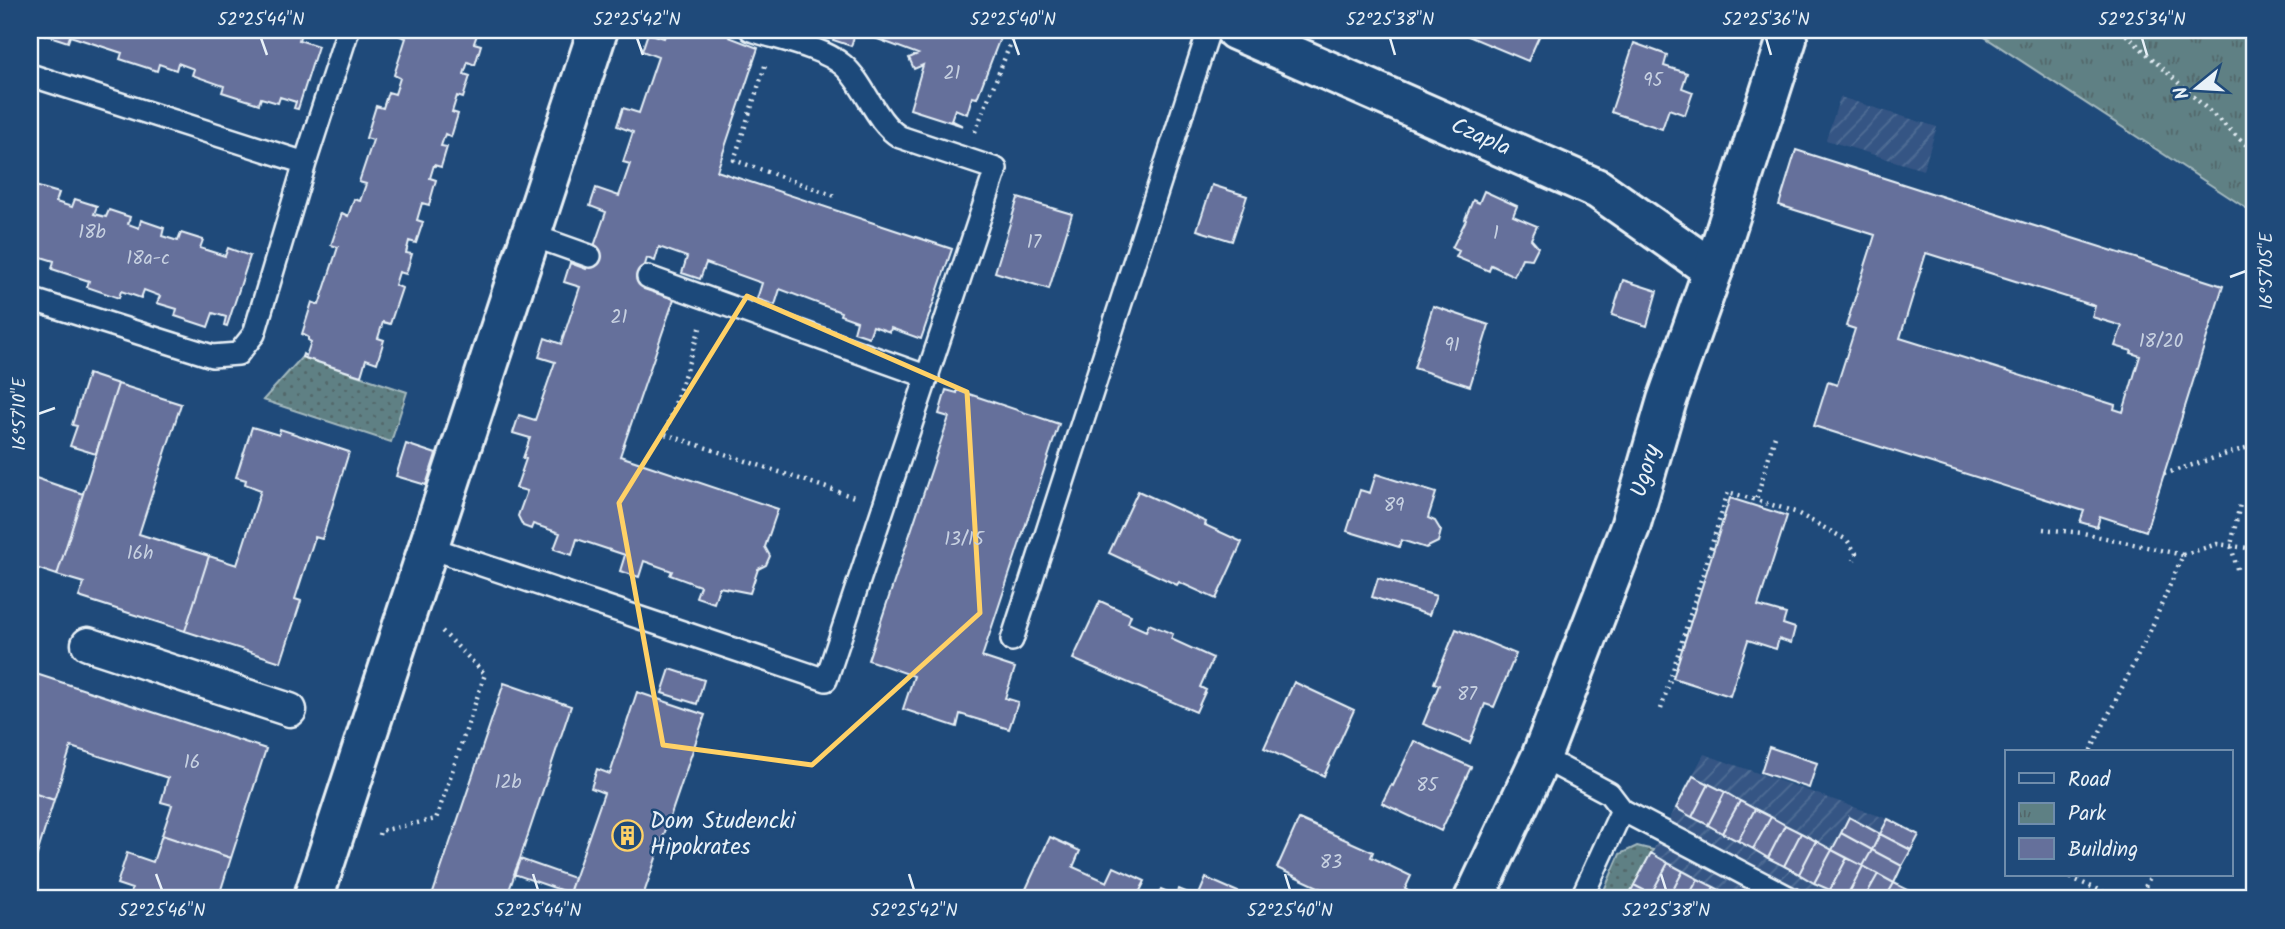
<svg xmlns="http://www.w3.org/2000/svg" width="2285" height="929" viewBox="0 0 2285 929" font-family="Kalam,sans-serif">
	<style>
		.industrial { fill: url(#industrial-furrows) }
		.grass { fill: url(#grass-dots); stroke: #a3b8be; stroke-width: 2 }
		.park { fill: url(#park-tufts); stroke: #a3b8be; stroke-width: 2 }
		.building { fill: #65709b; stroke: #e8f1f8; stroke-width: 2; fill-rule: evenodd }
		.lines { fill: none; stroke-linecap: round; stroke-linejoin: round }
		.service-casing { stroke: #e8f1f8; stroke-width: 26 }
		.pedestrian-casing { stroke: #e8f1f8; stroke-width: 37 }
		.minor-casing { stroke: #e8f1f8; stroke-width: 44 }
		.path { stroke: #e8f1f8; stroke-width: 4.5; stroke-dasharray: 2 5; stroke-linecap: butt }
		.service { stroke: #1f4a7a; stroke-width: 21 }
		.pedestrian { stroke: #1f4a7a; stroke-width: 32 }
		.minor { stroke: #1f4a7a; stroke-width: 38 }
		.marked { fill: none; stroke: #ffd166; stroke-width: 5; stroke-linejoin: round }
		.ticks { fill: none; stroke: #e8f1f8; stroke-width: 2.5 }
		.labels { text-anchor: middle; dominant-baseline: central; stroke-width: 5; stroke-linejoin: round; paint-order: stroke }
		.number-label { font-size: 19px; fill: #c7d1e1 }
		.street-label { font-size: 23px; fill: #e8f1f8; stroke: #1f4a7a }
		.poi-label { font-size: 23px; fill: #e8f1f8; stroke: #1f4a7a; text-anchor: start }
		.neatline { fill: none; stroke: #e8f1f8; stroke-width: 2.5 }
		.ticks-label { font-size: 18px; text-anchor: middle; fill: #e8f1f8 }
	</style>
	<defs>
		<pattern id="industrial-furrows" width="10" height="10" patternUnits="userSpaceOnUse" patternTransform="scale(1.75)"><rect width="10" height="10" fill="#345584"/><path d="M-1 1l2-2M0 10L10 0M9 11l2-2" fill="none" stroke="#516e96"/></pattern>
		<pattern id="grass-dots" width="8" height="8" patternUnits="userSpaceOnUse" patternTransform="scale(1.75)"><rect width="8" height="8" fill="#5e8084"/><path d="M2 2h.1M6 6h.1" fill="none" stroke="#53676a" stroke-width="1.8" stroke-linecap="round"/></pattern>
		<pattern id="park-tufts" width="24" height="20" patternUnits="userSpaceOnUse" patternTransform="scale(1.75)"><rect width="24" height="20" fill="#5e8084"/><path d="M3 7l-1-3M5 7V3M7 7l1-3M15 17l-1-3M17 17v-4M19 17l1-3" fill="none" stroke="#53676a"/></pattern>
	</defs>
	<rect width="100%" height="100%" fill="#1f4a7a"/>
	<filter id="ink" filterUnits="userSpaceOnUse"><feTurbulence type="fractalNoise" baseFrequency=".0143" numOctaves="2"/><feDisplacementMap in="SourceGraphic" scale="14" xChannelSelector="R" yChannelSelector="G"/><feConvolveMatrix kernelMatrix="1 2 1 2 8 2 1 2 1" color-interpolation-filters="sRGB"/></filter>
	<g filter="url(#ink)">
		<path class="industrial" d="M1840,97L1937,127L1923,170L1826,140Z
			M1704,754L1888,819L1919,835L1894,883L1910,891L1906,899H1627Z"/>
		<path class="grass" d="M302,357L407,392L391,442L263,400Z
			M1637,846L1653,850L1627,899H1604L1605,888L1620,854Z"/>
		<path class="park" d="M1974,30H2255V214Z"/>
		<path class="building" d="M31,30H268L276,32L277,30H291L301,33L299,40L318,46L298,109L294,108L296,102L280,97L278,103L261,98L259,104L222,92L224,86L192,75L194,69L178,63L176,70L159,64L157,71L120,59L122,53L70,36L68,42Z
			M401,30H486L484,34L478,32L474,43L481,45L475,65L468,62L464,74L470,76L463,98L457,96L452,112L458,114L451,137L445,134L441,146L447,147L441,167L434,165L430,178L436,180L429,205L422,203L417,220L423,222L416,243L409,241L406,253L412,254L406,274L399,272L395,285L402,288L390,324L383,322L378,338L384,340L377,363L366,359L361,376L302,357L303,354L306,356L311,342L308,340V337L302,334L312,302L319,305L338,247L331,245L342,213L348,216L354,199L360,201L366,184L359,182L373,140L366,138L376,106L383,108L388,92L395,94L400,78L394,75L406,38L400,36Z
			M667,30H732L729,37L758,48L717,171L952,249L921,339L891,328L890,332L873,326L869,337L854,332L857,321L840,315L841,312L780,289L775,305L757,299L762,283L706,263L700,279L682,273L687,257L659,247L655,261L647,258L643,272L649,273L644,289L674,299L620,456L778,509L765,547L770,556L766,565L758,569L750,593L719,587L714,603L696,597L700,586L670,575L672,571L644,561L639,577L620,571L625,555L577,539L572,555L554,549L560,533L533,524L531,529L523,526L518,516L527,491L516,488L526,459L523,458L530,438L513,433L519,415L535,420L555,362L539,357L545,338L561,344L580,287L564,282L570,263L586,269L606,212L590,206L596,188L619,196L630,164L623,162L633,132L617,126L623,108L639,113L658,57L642,51L648,33L664,38Z
			M837,30H1003L977,98L972,97L967,114L955,109L951,120L963,126L910,109L923,65L914,69L909,58L918,54L856,31L851,46L833,40Z
			M1470,30H1542L1528,61L1468,36Z
			M1634,43L1667,55L1664,66L1687,73L1682,88L1693,92L1685,115L1669,109L1662,129L1611,112Z
			M1796,150L2223,286L2146,531L2100,516L2097,527L2080,522L2084,511L1814,426L1828,382L1837,385L1855,329L1846,326L1875,235L1779,205ZM1926,253L2095,306L2092,317L2122,326L2115,346L2132,351L2131,353L2140,356L2123,412L2114,409L2115,405L1900,338Z
			M1212,185L1247,196L1232,241L1197,230Z
			M35,186L59,193L56,202L72,207L75,199L97,206L94,214L106,217L109,210L130,217L128,224L139,228L141,220L164,228L162,236L178,241L181,233L203,240L200,248L225,256L228,248L250,256L227,326L224,325L226,317L213,313L208,327L175,316L177,309L157,303L160,296L144,290L141,298L121,291L119,298L87,287L89,281L52,269L54,261L38,256L34,270L30,269V192L33,194Z
			M1484,191L1517,206L1513,216L1537,226L1531,239L1538,247L1532,259L1522,258L1514,276L1491,265L1489,271L1456,257L1459,251L1452,248L1466,220L1465,219L1473,200L1479,203Z
			M1018,198L1072,214L1049,289L995,272Z
			M1623,280L1657,291L1647,326L1612,315Z
			M1433,306L1489,325L1470,386L1414,368Z
			M88,374L118,384L96,454L70,446L77,426L72,425Z
			M118,384L181,404L139,534L209,556L185,631L79,597L84,583L57,575Z
			M946,390L957,393V390L1059,424L982,657L1015,668L1005,698L1018,702L1009,729L960,714L957,727L903,709L914,676L868,660L949,417L939,414Z
			M252,427L279,435L280,429L349,452L322,539L315,537L295,599L301,601L281,662L185,631L209,556L237,565L261,490L245,484L246,480L236,477Z
			M406,444L436,454L426,485L396,476Z
			M1376,474L1436,493L1428,518L1435,521L1441,531L1438,542L1426,548L1401,540L1399,547L1347,531L1360,490L1370,493Z
			M30,476L83,494L57,575L30,566Z
			M1138,491L1206,522L1205,525L1242,542L1216,599L1179,582L1177,585L1109,553Z
			M1730,498L1787,516L1758,606L1786,614L1783,624L1795,628L1791,643L1779,639L1776,649L1748,640L1730,696L1673,678Z
			M1378,578L1436,596L1429,615L1372,597Z
			M1100,601L1131,615L1128,623L1146,631L1149,624L1173,634L1171,639L1213,658L1200,687L1206,690L1196,712L1073,659Z
			M1456,629L1516,654L1494,707L1485,704L1470,743L1423,724L1439,685L1434,683Z
			M670,669L704,680L697,704L662,693Z
			M30,672L266,749L231,858L162,835L172,805L161,802L168,778L71,747L54,800L30,792Z
			M1294,682L1354,710L1324,776L1264,748Z
			M504,683L571,706L520,859L506,899H431Z
			M637,692L705,715L642,899H567L604,793L591,788L597,769L610,774Z
			M1414,741L1471,767L1441,831L1382,803L1391,785L1393,786Z
			M1769,747L1817,763L1809,788L1761,772Z
			M1693,776L1709,784L1692,817L1676,808Z
			M1709,784L1725,792L1708,825L1692,817Z
			M30,792L54,800L30,877Z
			M1725,792L1740,801L1722,833L1708,825Z
			M1740,801L1755,809L1738,841L1722,833Z
			M1755,809L1771,817L1753,849L1738,841Z
			M1771,817L1785,825L1768,858L1753,849Z
			M1849,817L1880,834L1872,850L1841,833Z
			M1299,819L1373,852L1371,857L1411,876L1405,889L1412,893L1409,899H1344L1277,868Z
			M1888,819L1919,835L1911,850L1880,834Z
			M1785,825L1801,833L1784,866L1768,858Z
			M1801,833L1816,841L1799,874L1784,866Z
			M1841,833L1872,850L1863,866L1832,850Z
			M1880,834L1911,850L1902,866L1872,850Z
			M162,835L231,858L218,899H128L132,889L117,884L127,853L153,862Z
			M1050,837L1080,851L1073,867L1107,882L1114,867L1145,881L1136,899H1047L1026,889Z
			M1816,841L1832,850L1814,883L1799,874Z
			M1832,850L1847,858L1830,890L1814,883Z
			M1872,850L1902,866L1894,883L1863,866Z
			M1651,853L1668,863L1651,894L1634,885Z
			M1847,858L1863,866L1845,899L1830,890Z
			M520,859L574,878L569,893L514,874Z
			M1668,863L1683,871L1668,899H1661L1651,894Z
			M1863,866L1878,874L1864,899H1846Z
			M1683,871L1698,879L1687,899H1668Z
			M1878,874L1894,883L1885,899H1864Z
			M1206,878L1245,895L1243,899H1156L1161,889L1177,896L1179,889L1198,897Z
			M1698,879L1714,887L1707,899H1687Z
			M1894,883L1910,891L1906,899H1885Z
			M1634,885L1651,894L1648,899H1627Z
			M1714,887L1729,895L1727,899H1707Z"/>
		<g class="lines">
			<defs>
				<path id="service" d="M30,75L305,163
					M531,235L590,256
					M648,277L928,377
					M30,299L212,356L238,354L254,334L305,163L348,30
					M428,547L826,680L996,169L900,137C874,121 866,85 843,65C822,47 778,39 751,30
					M1012,640L1209,30
					M1541,757L1609,793L1622,810L1581,899
					M1622,810L1792,899"/>
				<path id="pedestrian" d="M88,644L290,710"/>
				<g id="minor">
					<path id="s1" d="M1235,30L1598,189L1713,270"/>
					<path d="M313,899L598,30"/>
					<path id="s2" d="M1474,899L1541,757L1630,527L1667,400L1713,270L1787,39"/>
				</g>
			</defs>
			<use href="#service" class="service-casing"/>
			<use href="#pedestrian" class="pedestrian-casing"/>
			<use href="#minor" class="minor-casing"/>
			<path class="path" d="M2121,30L2255,153
				M765,66L734,160L838,197
				M975,132L1016,30
				M700,328L665,434L857,498
				M1775,436L1756,500L1795,512L1847,540L1856,553L1854,560
				M2164,474L2255,445
				M2043,529L2083,533L2183,555L2150,631L2090,752
				M2183,555L2217,544L2255,549
				M2237,569L2231,545L2240,504
				M1661,709L1728,492L1756,500
				M379,835L380,831L436,819L485,674L442,631
				M2064,875L2120,899
				M2139,899L2151,875
				M2249,899L2255,887"/>
			<use href="#service" class="service"/>
			<use href="#pedestrian" class="pedestrian"/>
			<use href="#minor" class="minor"/>
		</g>
	</g>
	<path class="marked" d="M747,296L967,392L980,613L812,765L663,745L619,503Z"/>
	<path class="ticks" d="M261,38L267,55M637,38L643,55M1013,38L1019,55M1390,38L1395,55M1766,38L1771,55M2142,38L2147,55M2230,277L2246,271M38,414L55,408M156,874L162,890M533,874L538,890M909,874L914,890M1285,874L1290,890M1661,874L1666,890"/>
	<defs>
		<symbol id="building-ring" viewBox="-11 -11 22 22"><circle r="9.5" fill="#1f4a7a" stroke="#ffd166" stroke-width="1.5"/><path d="M-4-6H4V6H1V3H-1V6H-4ZM-2.5-4.3h1.7v1.8h-1.7ZM.8-4.3h1.7v1.8H.8ZM-2.5-1h1.7V.8h-1.7ZM.8-1h1.7V.8H.8Z" fill="#ffd166"/></symbol>
	</defs>
	<g fill-rule="evenodd">
		<use href="#building-ring" x="610" y="818" width="35" height="35"/>
	</g>
	<g class="labels">
		<g class="number-label">
			<text x="952" y="74">21</text>
			<text x="1653" y="81">95</text>
			<text x="92" y="233">18b</text>
			<text x="1496" y="234">1</text>
			<text x="1034" y="243">17</text>
			<text x="148" y="259">18a-c</text>
			<text x="619" y="318">21</text>
			<text x="2161" y="342">18/20</text>
			<text x="1452" y="346">91</text>
			<text x="1394" y="506">89</text>
			<text x="964" y="540">13/15</text>
			<text x="140" y="554">16h</text>
			<text x="1467" y="695">87</text>
			<text x="192" y="763">16</text>
			<text x="508" y="783">12b</text>
			<text x="1427" y="786">85</text>
			<text x="1331" y="863">83</text>
		</g>
		<g class="street-label">
			<text stroke="none"><textPath href="#s1" startOffset="268">Czapla</textPath></text>
			<text stroke="none"><textPath href="#s2" startOffset="462">Ugory</textPath></text>
		</g>
		<g class="poi-label">
			<text x="650" y="822">Dom Studencki<tspan x="650" dy="26">Hipokrates</tspan></text>
		</g>
	</g>
	<rect width="2285" height="929" fill="none" stroke="#1f4a7a" stroke-width="77"/>
	<rect x="2005" y="750" width="228" height="126" fill="#1f4a7a" stroke="#6f8dac" stroke-width="2"/>
	<rect x="2019" y="773" width="35" height="10" fill="#1f4a7a" stroke="#6f8dac" stroke-width="2"/>
	<text x="2068" y="786" font-size="21" fill="#e8f1f8">Road</text>
	<rect x="2019" y="803" width="35" height="21" fill="url(#park-tufts)" stroke="#6f8dac" stroke-width="2"/>
	<text x="2068" y="820" font-size="21" fill="#e8f1f8">Park</text>
	<rect x="2019" y="838" width="35" height="21" fill="#65709b" stroke="#6f8dac" stroke-width="2"/>
	<text x="2068" y="856" font-size="21" fill="#e8f1f8">Building</text>
	<g transform="translate(2197 88) rotate(252)" stroke="#1f4a7a" stroke-width="5" paint-order="stroke">
	<path d="M0-5L12 26L0 18L-12 26Z" fill="#e8f1f8"/>
	<text y="-10" font-size="19" font-weight="bold" text-anchor="middle" fill="#e8f1f8">N</text>
	</g>
	<rect x="38" y="38" width="2208" height="852" class="neatline"/>
	<g class="ticks-label">
		<text x="261" y="25">52°25'44"N</text>
		<text x="637" y="25">52°25'42"N</text>
		<text x="1013" y="25">52°25'40"N</text>
		<text x="1390" y="25">52°25'38"N</text>
		<text x="1766" y="25">52°25'36"N</text>
		<text x="2142" y="25">52°25'34"N</text>
		<text transform="translate(2266 271) rotate(-90)" y="6">16°57'05"E</text>
		<text transform="translate(19 414) rotate(-90)" y="6">16°57'10"E</text>
		<text x="162" y="916">52°25'46"N</text>
		<text x="538" y="916">52°25'44"N</text>
		<text x="914" y="916">52°25'42"N</text>
		<text x="1290" y="916">52°25'40"N</text>
		<text x="1666" y="916">52°25'38"N</text>
	</g>
</svg>
